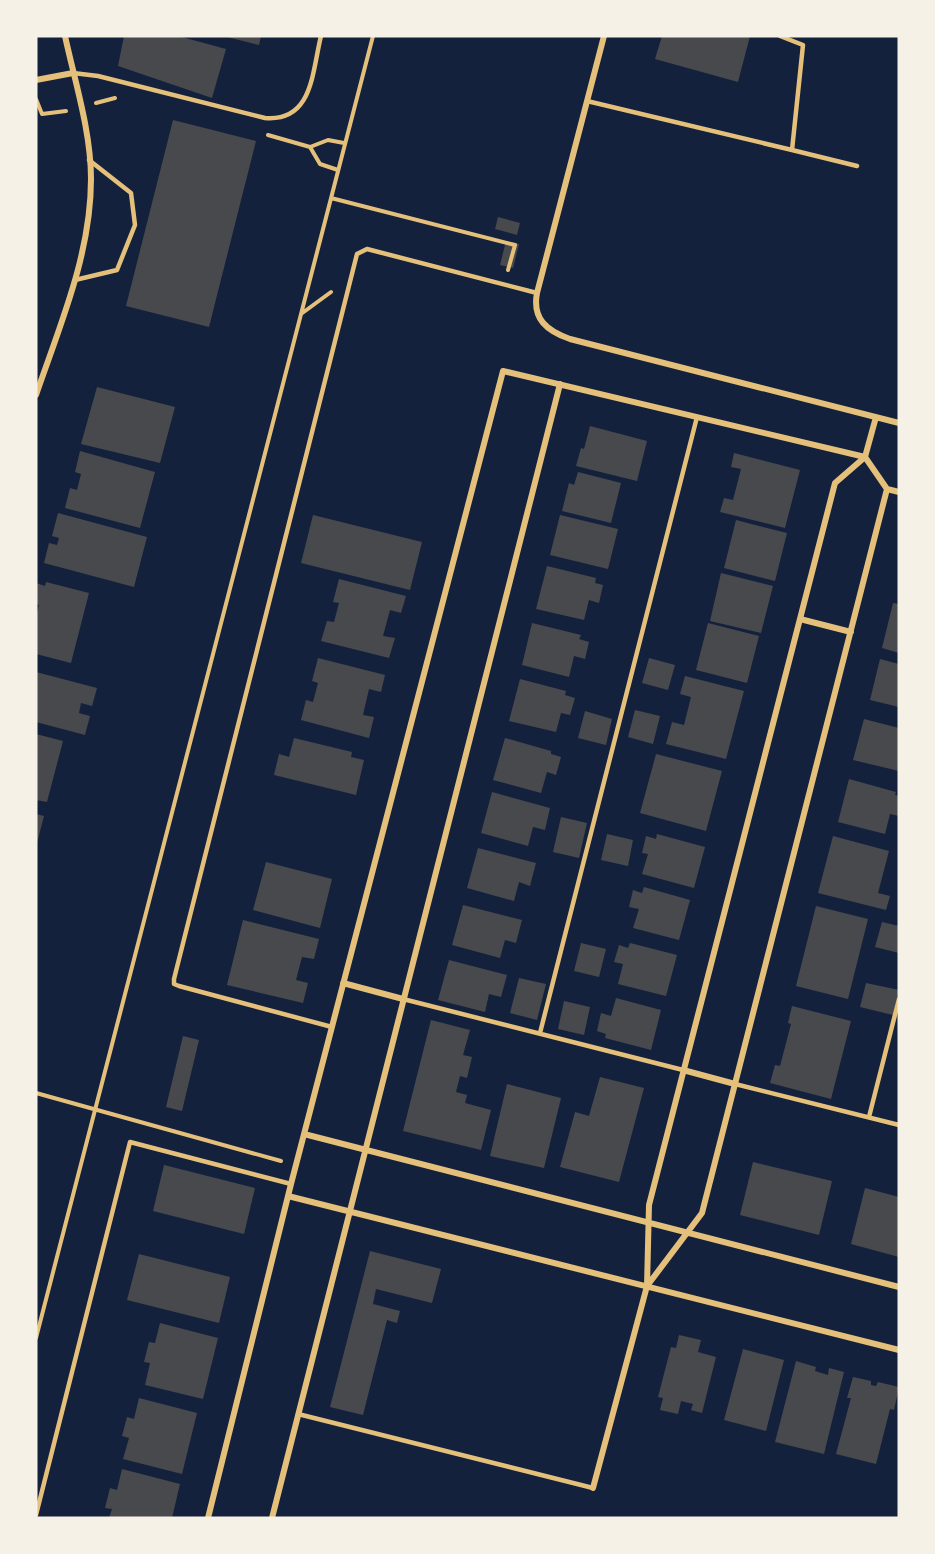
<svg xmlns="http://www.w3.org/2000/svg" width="935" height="1554" viewBox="0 0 935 1554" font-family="'DM Sans',sans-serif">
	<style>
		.building { fill: #48494c }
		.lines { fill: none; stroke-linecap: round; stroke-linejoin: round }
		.path { stroke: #e5c07b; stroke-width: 4 }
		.service { stroke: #e5c07b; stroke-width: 4.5 }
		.minor { stroke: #e5c07b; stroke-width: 6 }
	</style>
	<rect width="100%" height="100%" fill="#14213d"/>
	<path class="building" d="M124,36H178L226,49L212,98L118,66Z
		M223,36H261L259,45Z
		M662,36H750L738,82L655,59Z
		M173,120L256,141L209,327L126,306Z
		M498,217L520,223L517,235L495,229Z
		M506,241L519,244L513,268L500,265Z
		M97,387L175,407L160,463L81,444Z
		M590,426L647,441L637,481L576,466L581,448L584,449Z
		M80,451L155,472L140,528L65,508L70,488L77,490L81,474L75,472Z
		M734,453L800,470L785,528L720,512L724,498L733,500L741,469L731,467Z
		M578,472L621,483L611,523L562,511L569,483L574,485Z
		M58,513L147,537L134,587L44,563L49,543L57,545L59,538L52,536Z
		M313,515L422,542L410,590L301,563Z
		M560,515L618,529L608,569L550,555Z
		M736,520L787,533L775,581L724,568Z
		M547,566L596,578L595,583L603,585L599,603L589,600L584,620L536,609Z
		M721,573L773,586L761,633L710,621Z
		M339,579L406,596L401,613L390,610L383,636L395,638L389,658L321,641L327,621L334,622L339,603L333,602Z
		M46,582L89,593L71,663L36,654V616L39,605L36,604V583L45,586Z
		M893,603L899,604V653L882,648Z
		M532,623L581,635L579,639L589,642L585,659L574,656L569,677L522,665Z
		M708,623L759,636L747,683L696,670Z
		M318,658L385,675L381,692L369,689L363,715L374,717L369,738L301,720L306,700L313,702L318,683L312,681Z
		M649,658L675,665L668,690L642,683Z
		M880,659L899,664V707L870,700Z
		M36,672L97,688L92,706L81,703L79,713L90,716L85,735L36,722Z
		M685,676L744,691L726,759L666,744L672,722L684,725L691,697L680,694Z
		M520,679L566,691L565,695L575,698L570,715L561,713L556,732L509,721Z
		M635,710L660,716L653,744L628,737Z
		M585,711L612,719L606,745L578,738Z
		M864,719L899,728V771L853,760Z
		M36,734L63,741L47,802L36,800Z
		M294,738L352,752L351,757L364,760L356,795L274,775L279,754L289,757Z
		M505,738L551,751V754L561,757L556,775L547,772L541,793L493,780Z
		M656,754L722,771L706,831L640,813Z
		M849,779L896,792L895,795L899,796V816L890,814L885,834L838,822Z
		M492,792L550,808L545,830L533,827L528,846L481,833Z
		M36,814L44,816L37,843L36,842Z
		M561,817L587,823L579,858L553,852Z
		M607,834L633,840L628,866L601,860Z
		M657,834L705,847L694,888L642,874L648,854L642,853L646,836L656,839Z
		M833,836L889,851L878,893L890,896L886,910L818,893Z
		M478,848L536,863L530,886L519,882L514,901L467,888Z
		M266,862L332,879L320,928L253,910Z
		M644,887L690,900L679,940L633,928L639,909L629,907L633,890L642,893Z
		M463,905L522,920L516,943L505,940L500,958L452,945Z
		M816,906L868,919L848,999L796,986Z
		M243,920L319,939L314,959L302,957L296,980L308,983L303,1003L227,985Z
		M882,922L899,926V953L875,947Z
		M581,943L606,949L599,977L574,971Z
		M630,943L677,955L666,996L618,984L623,964L614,962L619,945L628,948Z
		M449,960L507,975L501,997L489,994L485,1012L438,1000Z
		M519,978L546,984L537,1020L510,1013Z
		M866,983L899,990L893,1015L860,1007Z
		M616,998L661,1010L651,1050L605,1038L606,1034L597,1031L601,1013L611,1016Z
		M564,1001L590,1007L584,1035L558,1029Z
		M792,1006L851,1021L831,1099L770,1083L775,1065L780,1066L791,1024L788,1023Z
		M431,1020L470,1030L463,1055L472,1057L467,1078L460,1076L456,1092L467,1095L465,1103L491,1110L481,1150L403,1131Z
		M183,1036L199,1040L182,1111L166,1107Z
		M600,1077L644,1088L619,1182L560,1167L575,1112L589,1116Z
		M507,1084L561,1098L544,1168L490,1156Z
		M753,1162L832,1181L819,1235L740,1215Z
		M164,1165L255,1188L244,1234L153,1211Z
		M865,1188L899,1197V1257L851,1244Z
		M370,1251L441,1269L432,1303L376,1289L373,1304L400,1311L397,1323L387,1320L363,1415L330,1407Z
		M139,1254L230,1277L219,1323L127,1300Z
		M160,1323L218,1338L203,1399L145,1385L150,1363L144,1362L149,1342L155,1343Z
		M679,1335L701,1340L698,1352L716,1357L702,1413L691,1410L693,1404L681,1401L678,1414L660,1410L663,1398L658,1397L671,1347L676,1348Z
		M743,1349L784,1360L766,1431L724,1420Z
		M796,1361L816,1367L815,1371L828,1375L829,1368L844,1372L824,1454L775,1442Z
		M853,1377L871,1381V1385L876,1386L878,1382L899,1387L894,1410L890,1409L876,1464L836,1454L851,1398H847Z
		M139,1398L197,1413L182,1474L123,1459L129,1438L122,1436L127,1417L134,1419Z
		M122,1469L180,1484L172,1518H109L112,1509L105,1508L110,1488L117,1490Z"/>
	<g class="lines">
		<path class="path" d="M36,99L42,114L66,111
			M96,103L115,98
			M268,135L310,147
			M338,170L320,164L310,147L328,140L344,143
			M331,198L515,245L508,270
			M301,314L331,292
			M36,1093L281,1161
			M36,1338L373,36"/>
		<path class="service" d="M73,73L98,76L265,118C313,122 312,72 321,36
			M587,101L792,150L803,45L780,36
			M792,150L857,166
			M75,280L117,270L135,225L131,193L89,160
			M403,999L683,1070
			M332,1027L179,986L174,984V979L357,254L367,249L537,293
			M540,1033L697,417
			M735,1084L899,1125
			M869,1117L899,999
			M298,1414L593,1488
			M36,1515L130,1142L291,1184"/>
		<path class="minor" d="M604,36L537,293C532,319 547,331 570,339L899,423
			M36,80L73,73
			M36,395C60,325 91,254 91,179C91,132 75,82 65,36
			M800,619L851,632
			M343,983L403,999
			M683,1070L735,1084
			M304,1134L899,1287
			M288,1196L899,1350
			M647,1286L702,1213L887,489
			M593,1488L647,1286L649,1205L835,483L865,457L876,417
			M208,1518L291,1184L503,371L865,457L887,489L899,492
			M272,1518L560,384"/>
	</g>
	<rect width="935" height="1554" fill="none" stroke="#f6f1e7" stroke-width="75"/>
</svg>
